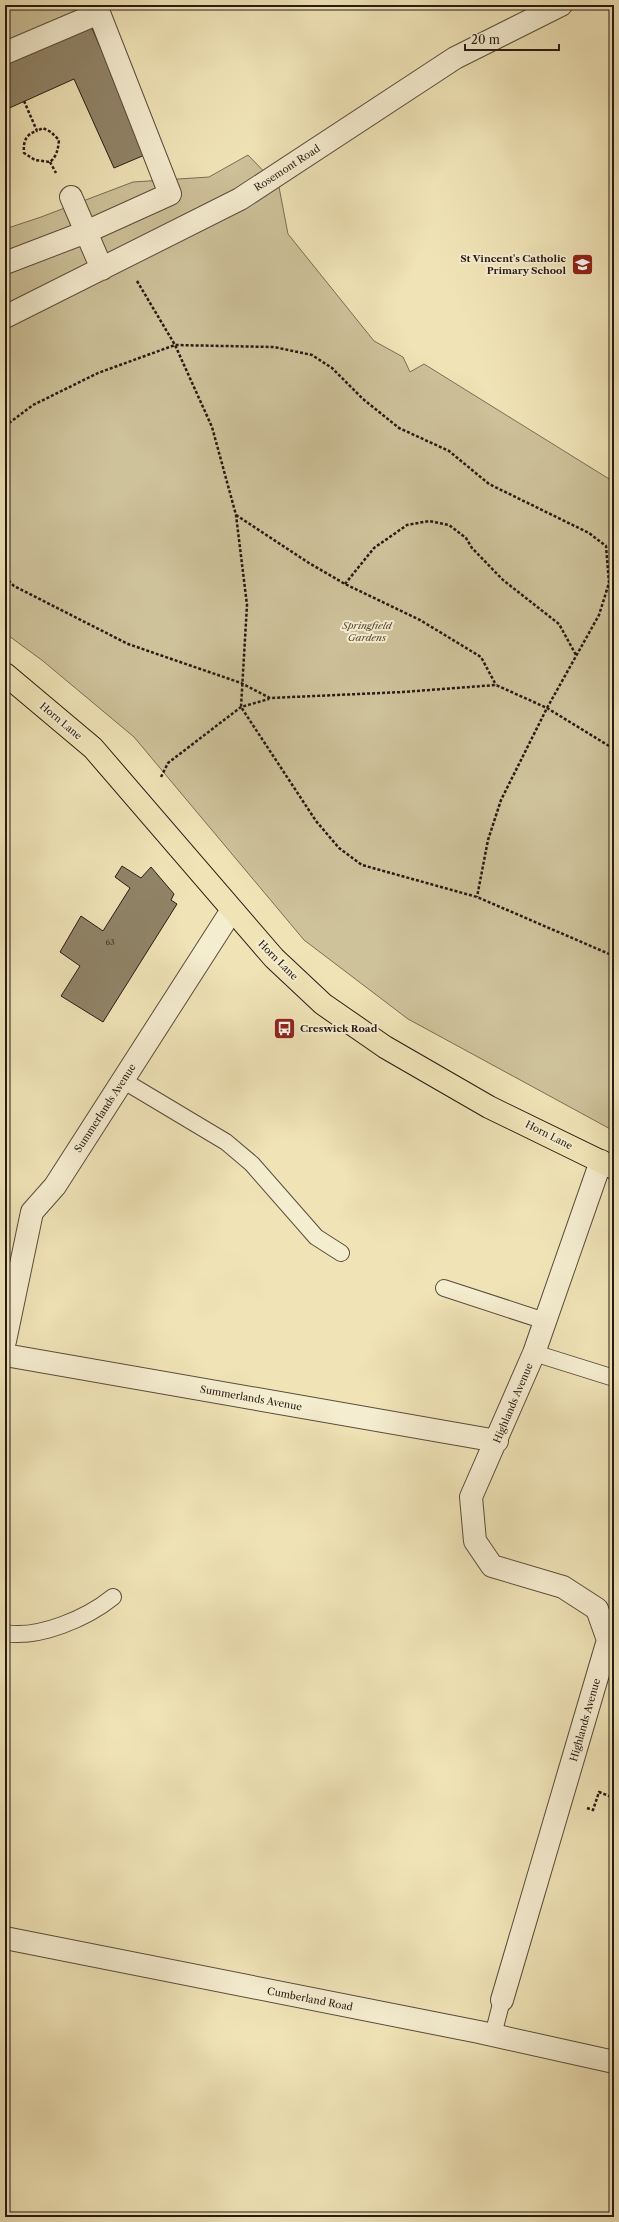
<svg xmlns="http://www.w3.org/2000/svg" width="619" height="2222" viewBox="0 0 619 2222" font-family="'Libre Caslon Text',serif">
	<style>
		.green { fill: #cec29b; stroke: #7a6e57 }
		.building { fill: #908468; stroke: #271b13 }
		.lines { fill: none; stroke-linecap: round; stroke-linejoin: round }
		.lane-casing { stroke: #594d3c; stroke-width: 18 }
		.street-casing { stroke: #594d3c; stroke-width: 24 }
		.primary-casing { stroke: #271b13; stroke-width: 24 }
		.path { stroke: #271b13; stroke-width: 2.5; stroke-dasharray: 3 2; stroke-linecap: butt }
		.lane { stroke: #f5edd0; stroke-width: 16 }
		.street { stroke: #f5edd0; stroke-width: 22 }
		.primary { stroke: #f0e4b7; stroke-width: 22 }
		.labels { text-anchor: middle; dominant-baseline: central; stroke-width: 4; stroke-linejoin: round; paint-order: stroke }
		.number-label { font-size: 8px; fill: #413528 }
		.street-label { font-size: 10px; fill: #271b13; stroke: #f5edd0 }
		.poi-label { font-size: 10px; font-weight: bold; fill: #271b13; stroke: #f5edd0; text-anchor: end }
		.park-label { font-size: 10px; font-style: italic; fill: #594d3c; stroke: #f5edd0 }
	</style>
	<rect width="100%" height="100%" fill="#f0e4b7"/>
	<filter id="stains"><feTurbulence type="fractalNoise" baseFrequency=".005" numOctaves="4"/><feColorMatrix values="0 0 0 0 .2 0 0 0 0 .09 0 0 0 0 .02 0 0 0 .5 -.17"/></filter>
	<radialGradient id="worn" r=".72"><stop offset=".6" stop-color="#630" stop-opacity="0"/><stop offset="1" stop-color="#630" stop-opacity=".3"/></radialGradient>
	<path class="green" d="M7,5H88L5,54V7Z
		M248,155L279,187L288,234L374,341L403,357L410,372L424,364L614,482V1131L408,1019L304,940L134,737L43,661L5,633V229L41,217L133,182L209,177Z"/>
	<path class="building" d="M91,26L147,154L114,168L74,79L5,110V65Z
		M122,866L141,878L151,867L174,894L171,900L177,904L103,1022L61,996L80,966L60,952L81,916L103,931L130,888L115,877Z"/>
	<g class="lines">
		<defs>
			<path id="lane" d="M124,1081L226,1142L252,1164L316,1237L341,1253
				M444,1288L545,1321
				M534,1353L614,1378
				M5,1633C39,1639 87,1618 113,1597
				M493,2035L502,2000"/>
			<path id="street" d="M5,53L99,13L170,194L86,232L5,263
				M71,197L102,269
				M5,317L240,199L455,58L561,5
				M5,1341L32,1212L55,1186L232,910
				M5,1355L497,1441
				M5,1938L479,2032L614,2062
				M502,2000L608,1640L597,1609L563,1587L492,1566L475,1541L471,1497L534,1353L601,1161"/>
			<path id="primary" d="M5,674L93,748L274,958L323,1004L385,1047L489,1107L614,1168"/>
		</defs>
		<use href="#lane" class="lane-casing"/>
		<use href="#street" class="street-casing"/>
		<use href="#primary" class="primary-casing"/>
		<path class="path" d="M24,101L37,131L43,128L51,132L59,140C58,149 57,156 50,162L35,160L24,153C23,141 26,134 37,131
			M50,162L56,173
			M137,281L175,345L212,427L236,515L247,605L241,707L316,821L339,848L362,865L477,897L614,956
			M5,426L33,405L98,373L175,345L274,347L312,355L332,368L363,399L399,428L449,451L489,484L589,533L606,546L609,583L599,615L547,708L501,800L488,840L477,897
			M236,515L309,563L345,584L420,620L481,657L496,685
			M5,577L14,586L128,644L241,683L270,698L403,692L496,685L547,708L614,749
			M345,584L374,548L407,525L429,521L449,525L466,538L472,548L503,580L559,624L576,655
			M161,777L168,763L241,707L269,699
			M587,1808L593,1810L599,1792L614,1798"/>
		<use href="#lane" class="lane"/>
		<use href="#street" class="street"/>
		<use href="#primary" class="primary"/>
	</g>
	<defs>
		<symbol id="school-square" viewBox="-11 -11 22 22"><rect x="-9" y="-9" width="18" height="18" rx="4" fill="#8f2418" stroke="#f5edd0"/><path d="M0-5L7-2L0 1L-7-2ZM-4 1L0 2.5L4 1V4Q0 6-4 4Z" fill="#fff"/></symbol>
		<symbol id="bus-square" viewBox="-11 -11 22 22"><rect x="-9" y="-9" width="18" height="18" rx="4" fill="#8f2418" stroke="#f5edd0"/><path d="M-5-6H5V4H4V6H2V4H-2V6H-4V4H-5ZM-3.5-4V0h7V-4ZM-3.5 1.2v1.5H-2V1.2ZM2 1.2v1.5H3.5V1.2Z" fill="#fff"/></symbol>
	</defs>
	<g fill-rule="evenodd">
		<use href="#school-square" x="570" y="252" width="25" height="25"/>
		<use href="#bus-square" x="272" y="1016" width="25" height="25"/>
	</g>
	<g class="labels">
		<g class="number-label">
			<text x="110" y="942">63</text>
		</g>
		<g class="street-label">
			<text transform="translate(287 168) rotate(-33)">Rosemont Road</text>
			<text transform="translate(61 721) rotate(40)">Horn Lane</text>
			<text transform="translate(278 960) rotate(45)">Horn Lane</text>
			<text transform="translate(105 1108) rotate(-57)">Summerlands Avenue</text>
			<text transform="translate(549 1135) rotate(27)">Horn Lane</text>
			<text transform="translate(251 1398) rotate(10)">Summerlands Avenue</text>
			<text transform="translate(513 1403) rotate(-67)">Highlands Avenue</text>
			<text transform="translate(585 1720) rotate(-74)">Highlands Avenue</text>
			<text transform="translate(310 1999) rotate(11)">Cumberland Road</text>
		</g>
		<g class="poi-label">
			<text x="566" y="258">St Vincent's Catholic<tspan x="566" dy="12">Primary School</tspan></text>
			<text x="300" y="1028" text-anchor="start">Creswick Road</text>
		</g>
		<g class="park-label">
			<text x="367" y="625">Springfield<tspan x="367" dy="12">Gardens</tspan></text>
		</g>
	</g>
	<rect width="619" height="2222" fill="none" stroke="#f0e4b7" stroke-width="20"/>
	<rect x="6" y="6" width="607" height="2210" fill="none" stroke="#271b13" stroke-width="2"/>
	<rect x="10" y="10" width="599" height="2202" fill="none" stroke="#271b13"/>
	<path d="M465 44v6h94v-6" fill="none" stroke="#271b13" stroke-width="2"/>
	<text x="471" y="44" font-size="12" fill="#271b13" stroke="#f5edd0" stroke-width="3" paint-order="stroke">20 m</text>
	<rect width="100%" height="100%" filter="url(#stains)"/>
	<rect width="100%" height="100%" fill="url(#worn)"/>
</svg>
